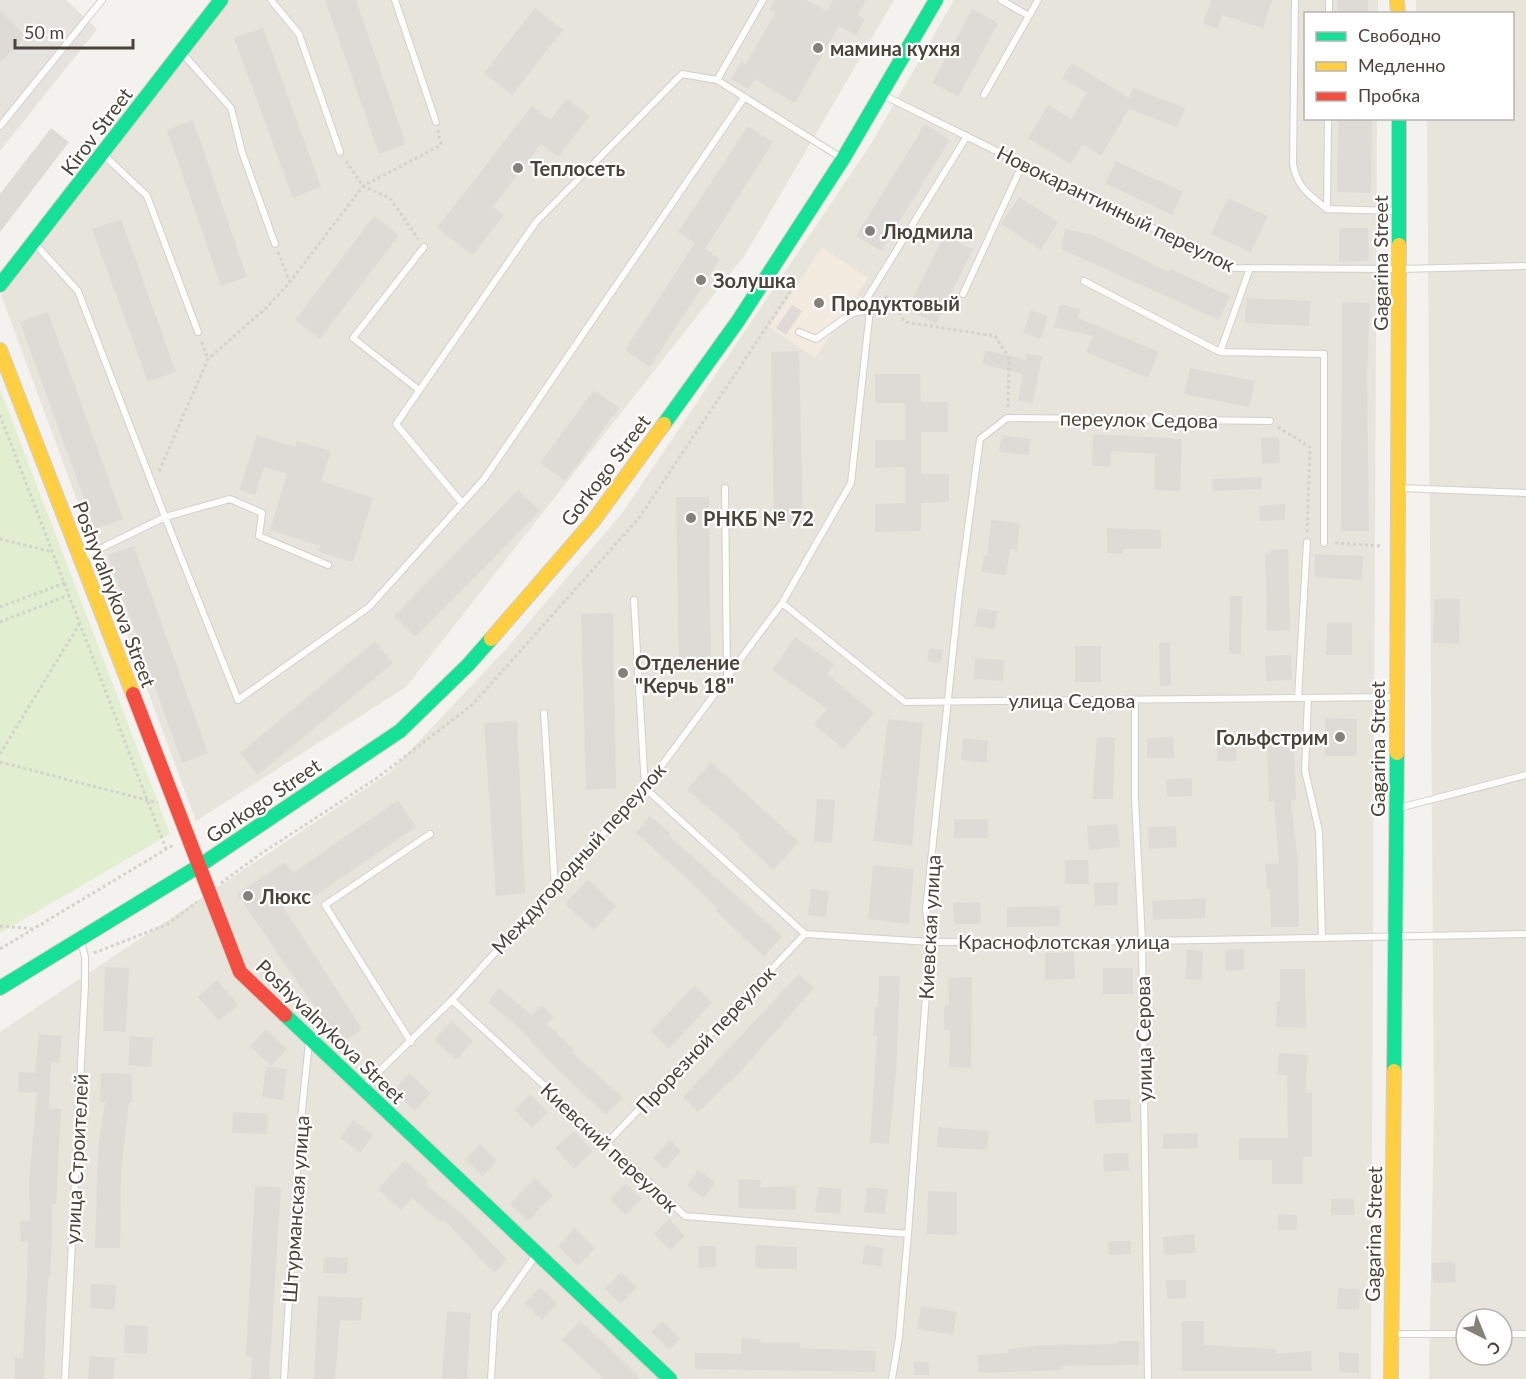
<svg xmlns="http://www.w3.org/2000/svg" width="1526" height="1379" viewBox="0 0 1526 1379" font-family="Lato,sans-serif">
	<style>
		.residential { fill: #e7e4dc; fill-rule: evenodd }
		.commercial { fill: #f3ebdf }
		.industrial { fill: #e6e2de }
		.education { fill: #eae5da }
		.green { fill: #e1eecf }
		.building { fill: #dedbd6 }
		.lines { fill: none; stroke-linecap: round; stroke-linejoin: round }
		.lane-casing { stroke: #d2d0cb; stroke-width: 8 }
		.fast-casing { stroke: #d3cfc5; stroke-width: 16 }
		.slow-casing { stroke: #d3cfc5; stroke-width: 16 }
		.jam-casing { stroke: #d3cfc5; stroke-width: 16 }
		.path { stroke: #d3d2cc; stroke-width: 3; stroke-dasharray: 3 3; stroke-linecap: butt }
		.lane { stroke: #fdfdfc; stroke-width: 6 }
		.fast { stroke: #16e098; stroke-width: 14 }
		.slow { stroke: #ffcf43; stroke-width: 14 }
		.jam { stroke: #f24e42; stroke-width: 14 }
		.poi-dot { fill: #868178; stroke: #fff; stroke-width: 2 }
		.labels { text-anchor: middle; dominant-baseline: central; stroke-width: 4.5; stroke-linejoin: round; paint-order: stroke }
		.poi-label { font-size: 20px; font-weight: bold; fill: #4b4439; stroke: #fff; text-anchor: start }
		.street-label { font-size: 20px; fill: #4b4439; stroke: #fff }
	</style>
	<rect width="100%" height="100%" fill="#f4f2ee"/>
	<path class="residential" d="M227,0H894L745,255L406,687L196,821L1,295Z
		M954,0H1378V13L1306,14V118L1377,119L1371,1379H0V1032L389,773L505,650L623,512L871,144Z
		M1526,0V1379H1429L1434,1110L1427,119L1512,118V14ZM1466,1319H1502V1355H1466Z"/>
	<path class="commercial" d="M822,247L868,278L815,358L769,327Z"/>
	<path class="industrial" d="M0,0H66L97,29L0,151Z"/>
	<path class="education" d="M1416,0H1526V83H1513L1512,14L1416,13Z"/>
	<path class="green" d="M0,389L170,834L0,933Z"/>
	<path class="building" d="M325,0H356L406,144L379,154Z
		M775,0H806L827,11L833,0H866L858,15L865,19L856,35L839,26L795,103L755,79L749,89L731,79L741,61L746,64L775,13L769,10Z
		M1211,0H1272L1263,28L1222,15L1218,29L1203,24Z
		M1337,0H1368V14H1337Z
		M535,8L563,30L512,95L484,73Z
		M972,9L998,23L958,97L932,83Z
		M0,10L26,37L0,63Z
		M263,28L321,187L293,198L234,38Z
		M1072,63L1129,98L1133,88L1185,108L1177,127L1129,109L1101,156L1083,144L1070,164L1028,138L1048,105L1071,119L1087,93L1062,78Z
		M567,99L590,116L558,157L541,144L493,207L504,215L473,255L437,228L532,106L550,120Z
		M1338,118H1372L1371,193L1337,192Z
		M193,120L247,277L221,286L167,130Z
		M925,124L950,140L881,251L856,236Z
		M748,126L773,142L705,249L720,259L650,367L625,350L695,243L678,232Z
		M51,128L69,142L0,232V194Z
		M1116,161L1183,192L1172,215L1105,183Z
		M1019,197L1058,222L1041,250L1001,224Z
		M1228,198L1268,216L1251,252L1211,234Z
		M374,216L399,235L320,339L295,320Z
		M121,219L176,372L148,382L92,229Z
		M1339,228H1368L1369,261L1339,262Z
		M1065,229L1093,235L1169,272L1171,269L1230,296L1219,320L1061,249Z
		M944,235L973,249L936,324L907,309Z
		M1246,298L1311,301L1309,326L1245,323Z
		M1342,302L1370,303L1367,375L1369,531H1341Z
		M1060,304L1080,309L1078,318L1159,352L1148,378L1086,352L1093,336L1054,327Z
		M792,305L802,311L786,335L776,328Z
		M1031,310L1048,316L1041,339L1023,333Z
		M48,312L123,519L95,529L20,322Z
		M986,350L1026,360L1027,354L1042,356L1033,403L1018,401L1023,374L982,364Z
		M799,351L803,523L774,524L771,352Z
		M1190,368L1255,381L1249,407L1184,394Z
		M875,374H920L921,402H948V432H921V474H949V502L921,503V531L875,532V504L905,503V467L875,468V440H905V403H875Z
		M594,390L619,408L565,481L540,463Z
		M1093,434L1182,439L1180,491L1154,490L1155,454L1111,451V466H1092Z
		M257,435L295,447L297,441L331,451L321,481L373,498L353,562L319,552L320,546L270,530L287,474L264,467L255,495L239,490Z
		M1002,435L1031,439L1029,455L999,452Z
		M1279,437L1280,463L1262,464L1261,438Z
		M1262,477V489L1213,491L1212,479Z
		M518,490L540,511L415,637L394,616Z
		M676,497H709L711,667L679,670Z
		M1285,504V520L1260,521L1259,506Z
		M991,520L1020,523L1017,550L1010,549L1006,575L982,572L984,555L987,556Z
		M1107,528L1161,530V549H1123V554L1107,553Z
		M134,546L208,753L182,763L108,555Z
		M1288,549L1290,630L1267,631L1265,553H1270V550Z
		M1315,554L1363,556L1362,580L1314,577Z
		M1230,596H1242L1241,654H1229Z
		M1434,599H1460L1459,644L1433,643Z
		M978,608L998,611L995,629L975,626Z
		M613,613L616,788L586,790L581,614Z
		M1327,623H1352V655H1326Z
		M795,637L834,664L827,674L874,713L844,749L814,724L827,709L772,670Z
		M375,641L393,663L258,775L240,753Z
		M1170,642L1171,686H1160L1159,643Z
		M1075,646H1101V682H1075Z
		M929,648L943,650L941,663L927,661Z
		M1291,655L1292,680L1266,681L1265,656Z
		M975,658L1004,660L1003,681L974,679Z
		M1325,718L1357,719V756H1325Z
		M888,719L923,723L912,846L873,841Z
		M517,721L525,893L496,896L484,723Z
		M1217,733H1237L1236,761H1217Z
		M1097,737L1115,738L1113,799H1092Z
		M1174,737V758H1147V738Z
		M963,738L988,741L986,763L961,760Z
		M1294,743L1296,800H1291L1298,862L1299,927H1271L1270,889H1267L1265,864L1279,863L1274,801L1269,802L1267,744Z
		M711,762L799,842L773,870L738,837L740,835L687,790Z
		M1192,778V796L1167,797L1166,779Z
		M817,799L835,800L832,843L814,841Z
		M398,800L416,827L310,899L305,891L282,905L362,1029L340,1044L237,894L285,862L293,873Z
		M650,816L671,834L669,836L782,936L764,957L715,910L717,908L692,883L636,833Z
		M954,819H988V838H954Z
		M1118,824L1120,847L1089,850L1087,826Z
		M1176,826L1177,847L1149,849L1148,827Z
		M1065,860H1088L1089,884H1065Z
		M873,865L914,869L909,924L868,919Z
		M588,879L616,906L594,930L565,904Z
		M1118,882V905L1095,906L1094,883Z
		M811,889L829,891L826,917L808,915Z
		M1206,898L1205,918L1153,920L1152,901Z
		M980,902L981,924H954L953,903Z
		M1060,906V926L1007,927V907Z
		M1244,949V970L1225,971V950Z
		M1187,950L1203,951L1202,980L1185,979Z
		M1074,952L1075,979L1045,980V953Z
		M105,967L129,968L126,1032L103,1031Z
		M1103,968H1133V994H1103Z
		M1280,969H1305L1306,1028L1276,1027L1277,1001H1280Z
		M799,974L814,988L738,1074L698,1112L683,1097Z
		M879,976H900L896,1073L889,1144L870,1143L877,1036H873L875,1006L878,1007Z
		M972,977L971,1068L949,1067L950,1030H944V1006L949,1005L948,978Z
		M217,980L238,1005L219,1021L198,997Z
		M694,986L712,1002L669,1049L651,1031Z
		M499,988L532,1015L541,1005L554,1017L547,1024L574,1050L572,1052L623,1098L606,1115L556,1068L519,1028L488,1002Z
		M452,1021L473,1041L456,1060L434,1040Z
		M266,1029L287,1049L271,1066L250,1046Z
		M39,1034L62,1036L59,1063L51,1062L49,1108L61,1109L56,1204H52V1240L50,1277H48L44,1379H15V1358H23L27,1278L28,1241L21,1242L20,1221L30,1220L29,1181L37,1093L18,1092V1072L35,1073Z
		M130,1036L153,1038L151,1067L128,1065Z
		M1279,1053L1308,1055L1305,1093L1312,1092V1157H1303V1184H1272V1160H1239V1138H1288L1287,1075H1277Z
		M266,1066L287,1069L283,1100L262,1097Z
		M101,1073L132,1074V1102H129L121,1173L120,1248H95L98,1149L105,1102H100Z
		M409,1073L431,1093L415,1111L393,1090Z
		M530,1094L548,1112L532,1128L515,1110Z
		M1130,1099L1131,1122L1095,1124L1094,1100Z
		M233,1112L268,1114L267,1134L232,1133Z
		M353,1120L373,1135L360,1153L341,1138Z
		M938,1127L989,1131L987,1150L937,1147Z
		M574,1131L593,1151L574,1169L555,1148Z
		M1198,1133V1148L1163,1149V1134Z
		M670,1140L681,1151L665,1169L653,1158Z
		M480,1144L497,1160L483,1176L465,1160Z
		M1128,1153L1129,1170L1104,1172L1103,1154Z
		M405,1160L428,1181L425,1184L468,1219L507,1259L494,1273L444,1220L442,1223L412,1198L401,1210L378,1189Z
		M698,1170L715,1182L704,1198L687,1186Z
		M535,1178L553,1195L528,1221L510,1204Z
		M739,1179L761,1180L760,1187L796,1186V1210L738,1208Z
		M626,1183L642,1199L626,1215L610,1199Z
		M255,1186L281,1187L269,1379H251L252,1357L246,1356Z
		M818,1187L842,1189L840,1214L815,1212Z
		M867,1187L888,1189L885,1214L864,1212Z
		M928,1191L957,1192V1235L927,1234Z
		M1331,1199H1354L1355,1215H1331Z
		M1278,1214L1297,1215V1230H1278Z
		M669,1219L685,1236L670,1250L654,1234Z
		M575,1228L595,1248L578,1266L558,1246Z
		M1194,1234L1196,1253L1164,1255L1163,1237Z
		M1108,1241H1131V1254L1109,1255Z
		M756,1245L797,1247V1269L755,1268Z
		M865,1245L884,1248L881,1266L862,1264Z
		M698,1246H716V1267L698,1268Z
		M324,1257L348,1258L347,1274L323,1273Z
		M1455,1262L1456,1282L1433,1283L1432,1263Z
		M621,1272L637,1287L621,1304L605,1289Z
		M1166,1280H1186V1298L1167,1299Z
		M91,1284L116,1285L115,1310L90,1308Z
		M540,1287L557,1304L542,1320L525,1303Z
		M1338,1288L1360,1289L1359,1310L1337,1309Z
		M318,1296L363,1298L361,1321L340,1320L335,1379H314Z
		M921,1306L957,1312L953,1335L917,1329Z
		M447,1311L471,1313L467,1379L442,1378Z
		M580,1321L623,1361L641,1379H604L562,1340Z
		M662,1321L680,1339L669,1350L651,1332Z
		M1182,1321H1204V1345L1276,1349V1354L1311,1351L1312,1371H1182Z
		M125,1325L148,1326L147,1354L124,1353Z
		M742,1338L761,1339L760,1343H800V1348L876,1351L875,1372L695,1369V1353L741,1354Z
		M1118,1341H1139V1365L1062,1366V1370L979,1373L977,1355L1008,1353V1349L1042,1345L1118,1344Z
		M1339,1352L1359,1353V1373L1339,1372Z
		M90,1356L115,1358L113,1379H88Z
		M914,1362H929V1375H914Z"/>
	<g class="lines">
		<defs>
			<path id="lane" d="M271,0L299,34L340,152
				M395,0L436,122
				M1001,0L1029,16
				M1295,0L1293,164C1297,187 1309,195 1327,209
				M1329,14V0
				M183,54L231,108L242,152L275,244
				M717,80L763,0
				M883,95L1234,268L1399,269L1526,266
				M984,95L1038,0
				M1328,118L1327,209L1396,211
				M0,126L102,0
				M105,156L147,196L198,332
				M36,245L78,291L165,517L81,558
				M1084,281L1220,352L1250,268
				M963,294L1023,163
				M864,303L967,136
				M1220,352L1324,354V543
				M419,390L353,338L424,247
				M725,488L727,676
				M1401,488L1526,493
				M462,503L396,424L536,222L682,74L717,80L840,157
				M328,565L259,536L262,513L230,499L165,517L238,700L369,607L484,479L744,98
				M634,600L645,788L805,934L930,942L1142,941L1526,934
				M782,603L905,702L1395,697
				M1298,698L1307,542
				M1308,698L1305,771L1319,831L1322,937
				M1135,700V799L1142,941L1148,1379
				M544,713L555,887
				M1399,808L1526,775
				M452,1000L685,1216L908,1234
				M411,1042L325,905L430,834
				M364,1086L452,1000L645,788L782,603L851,483L870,310L852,313L816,339L799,332
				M606,1144L805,934
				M1395,1334H1466
				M1502,1334H1526
				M65,1379L85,985V957L81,941
				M284,1379L299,1139L309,1042
				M491,1379L495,1313L536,1255
				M892,1379L899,1337L908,1234L930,942L926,909L959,594L980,439L1007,418L1270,421"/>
			<path id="fast" d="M1399,245V118
				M0,285L221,0
				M664,424L738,321L843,159L936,0
				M0,988L199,866L400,731L468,665L491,639
				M285,1015L670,1379
				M1394,1071L1397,753"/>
			<path id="slow" d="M1397,0L1398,14
				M0,350L133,694
				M491,639L594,520L664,424
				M1397,753L1399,245
				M1391,1379L1394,1071"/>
			<path id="jam" d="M133,694L240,972L285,1015"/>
		</defs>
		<use href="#lane" class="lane-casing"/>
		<use href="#fast" class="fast-casing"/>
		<use href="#slow" class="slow-casing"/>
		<use href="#jam" class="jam-casing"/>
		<path class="path" d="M346,161L363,186L390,198L418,239
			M278,252L290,282
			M879,299L889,296L905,322L995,336L1009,358L1008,407
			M202,342L208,359
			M0,415L166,849
			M1278,427L1310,447L1307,534
			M159,471L208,359L267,307L290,282L363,186L441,145L438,130
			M0,539L53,552
			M1335,543L1382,546
			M0,607L65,583
			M0,622L69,595
			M0,754L80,623
			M0,762L158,803
			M221,883L262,853L377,778L472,705L639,518L796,283
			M0,926L34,929
			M0,949L173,845
			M94,953L168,924L197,902"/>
		<use href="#lane" class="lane"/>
		<use href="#fast" class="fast"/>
		<use href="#slow" class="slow"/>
		<use href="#jam" class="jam"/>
	</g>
	<g class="poi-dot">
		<circle cx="818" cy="48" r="6"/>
		<circle cx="518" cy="168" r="6"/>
		<circle cx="870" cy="231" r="6"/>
		<circle cx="701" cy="280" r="6"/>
		<circle cx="819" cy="303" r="6"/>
		<circle cx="691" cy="518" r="6"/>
		<circle cx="623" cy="673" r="6"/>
		<circle cx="1340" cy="737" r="6"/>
		<circle cx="248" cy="896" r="6"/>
	</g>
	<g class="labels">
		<g class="poi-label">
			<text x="830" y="48">мамина кухня</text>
			<text x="530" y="168">Теплосеть</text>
			<text x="882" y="231">Людмила</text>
			<text x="713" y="280">Золушка</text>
			<text x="831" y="303">Продуктовый</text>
			<text x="703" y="518">РНКБ № 72</text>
			<text x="635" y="662">Отделение<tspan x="635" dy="23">"Керчь 18"</tspan></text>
			<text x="1328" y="737" text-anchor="end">Гольфстрим</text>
			<text x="260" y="896">Люкс</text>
		</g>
		<g class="street-label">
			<text transform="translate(96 131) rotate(-53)">Kirov Street</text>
			<text transform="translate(1116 208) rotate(26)">Новокарантинный переулок</text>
			<text transform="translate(1380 263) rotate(-90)">Gagarina Street</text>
			<text transform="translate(1139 419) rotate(1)">переулок Седова</text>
			<text transform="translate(605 470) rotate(-53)">Gorkogo Street</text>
			<text transform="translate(115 594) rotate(69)">Poshyvalnykova Street</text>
			<text x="1072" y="700">улица Седова</text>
			<text transform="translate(1377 749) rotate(-90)">Gagarina Street</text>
			<text transform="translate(263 800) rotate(-34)">Gorkogo Street</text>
			<text transform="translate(578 858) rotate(-48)">Междугородный переулок</text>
			<text transform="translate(929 927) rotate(-87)">Киевская улица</text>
			<text x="1064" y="941">Краснофлотская улица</text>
			<text transform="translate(331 1031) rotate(44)">Poshyvalnykova Street</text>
			<text transform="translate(705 1039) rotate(-47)">Прорезной переулок</text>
			<text transform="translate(1143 1039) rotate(-91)">улица Серова</text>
			<text transform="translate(610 1147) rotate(43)">Киевский переулок</text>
			<text transform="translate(76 1159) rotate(-87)">улица Строителей</text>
			<text transform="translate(295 1209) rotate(-86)">Штурманская улица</text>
			<text transform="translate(1373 1234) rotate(-89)">Gagarina Street</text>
		</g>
	</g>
	<rect x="1304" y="12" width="210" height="108" fill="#ffffff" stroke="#b7b4b0" stroke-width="1.5"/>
	<rect x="1316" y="32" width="30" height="9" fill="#16e098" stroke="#b7b4b0" stroke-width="1.5"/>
	<text x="1358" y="42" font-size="18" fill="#4b4439">Свободно</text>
	<rect x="1316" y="62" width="30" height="9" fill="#ffcf43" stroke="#b7b4b0" stroke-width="1.5"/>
	<text x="1358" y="72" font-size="18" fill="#4b4439">Медленно</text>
	<rect x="1316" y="92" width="30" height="9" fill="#f24e42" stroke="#b7b4b0" stroke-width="1.5"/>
	<text x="1358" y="102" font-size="18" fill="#4b4439">Пробка</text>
	<g transform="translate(1484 1337) rotate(137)"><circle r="28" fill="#ffffff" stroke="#b7b4b0" stroke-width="1.5"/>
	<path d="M0-4.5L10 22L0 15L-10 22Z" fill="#868178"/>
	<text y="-9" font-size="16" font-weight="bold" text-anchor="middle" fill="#4b4439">С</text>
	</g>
	<path d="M15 39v9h118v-9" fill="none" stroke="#4b4439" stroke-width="3"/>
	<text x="24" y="39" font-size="18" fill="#4b4439" stroke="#ffffff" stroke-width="4.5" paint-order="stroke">50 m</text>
</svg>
